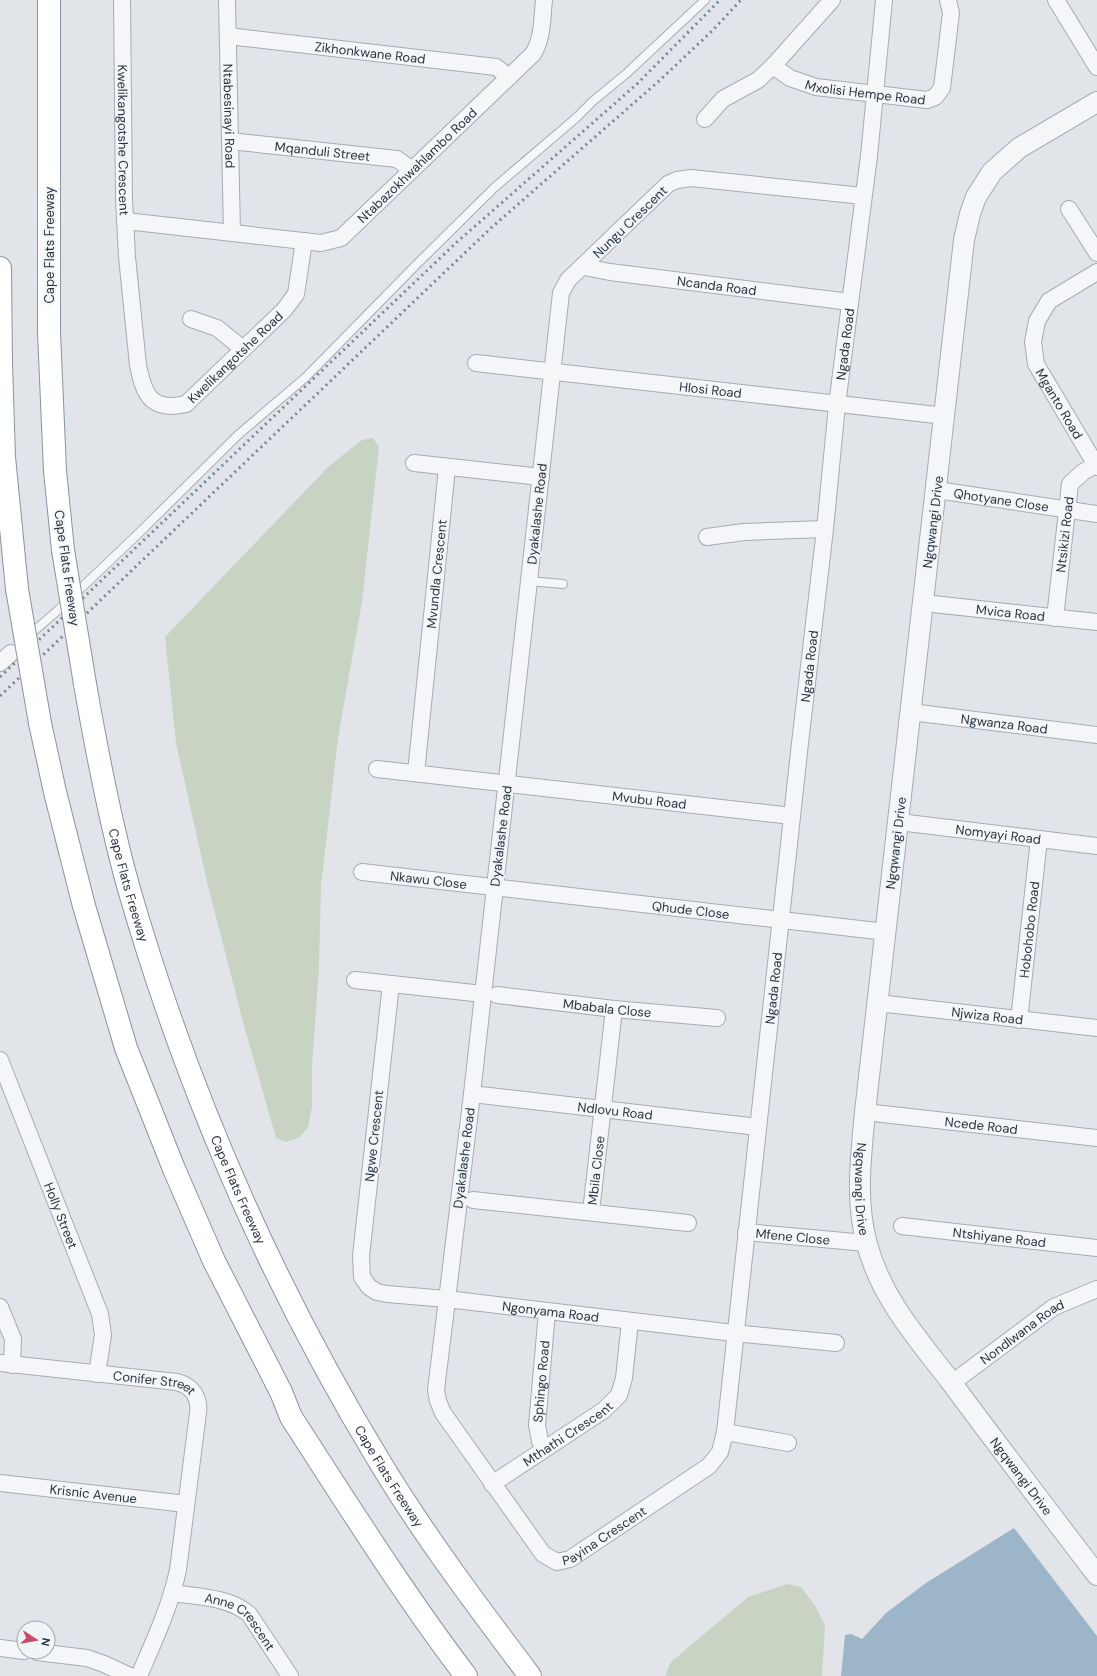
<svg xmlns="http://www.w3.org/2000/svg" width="1097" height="1676" viewBox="0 0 1097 1676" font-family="'DM Sans',sans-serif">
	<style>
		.green { fill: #c8d3c3 }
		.water { fill: #9db5c9 }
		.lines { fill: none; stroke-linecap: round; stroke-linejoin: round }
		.service-casing { stroke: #a6acb4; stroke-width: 10 }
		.minor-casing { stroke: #a6acb4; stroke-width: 18 }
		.tertiary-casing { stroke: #a6acb4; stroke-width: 22 }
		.motorway-casing { stroke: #8994a0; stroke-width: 24 }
		.service { stroke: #f4f6f8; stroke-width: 8 }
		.minor { stroke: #f4f6f8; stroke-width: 16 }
		.tertiary { stroke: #f4f6f8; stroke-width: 20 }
		.motorway { stroke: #fff; stroke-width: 22 }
		.rail { stroke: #7b8693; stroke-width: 3; stroke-dasharray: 2 4; stroke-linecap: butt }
		.motorway-bridge-casing { stroke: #8994a0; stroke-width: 24; stroke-linecap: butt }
		.motorway-bridge { stroke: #fff; stroke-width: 22 }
		.labels { text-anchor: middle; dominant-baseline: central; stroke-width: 4; stroke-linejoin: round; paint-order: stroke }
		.street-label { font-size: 13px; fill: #2a3441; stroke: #f1f4f7 }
	</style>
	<rect width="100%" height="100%" fill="#e1e5ea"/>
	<path class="green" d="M373,438L379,447L362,602L338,738L321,886L319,969L312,1065V1107L308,1127L300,1137L286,1142L276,1138L243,1022L207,882L176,743L165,637L329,466L362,440Z
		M787,1584L801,1587L816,1607L825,1626L822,1676H665L671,1662L748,1597Z"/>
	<path class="water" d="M1014,1528L1097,1636V1676H841L845,1635L851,1634L862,1639L886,1613L926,1583Z"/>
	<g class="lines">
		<defs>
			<path id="service" d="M529,581L563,584
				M27,637L56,612L140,532L238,435L306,377L417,264L495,187L576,118L593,101L627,73L705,0"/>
			<g id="minor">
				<path id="s1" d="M122,0L124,199L127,257L138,365C144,395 151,412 186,404L284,310L296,294L304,241"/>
				<path id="s2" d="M227,0L232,233"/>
				<path d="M1056,0L1097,67"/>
				<path id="s3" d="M228,36L496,67L509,77"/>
				<path id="s4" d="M773,66L790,78L816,87L927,100L935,97L942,88L951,13L948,0"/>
				<path d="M705,119L723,99L758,80L773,66L832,0"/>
				<path id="s5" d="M230,141L397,159L412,170"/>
				<path id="s6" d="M863,196L691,178L677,180L668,184L568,280L561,293L472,1094L436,1390L438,1401L443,1413L543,1554L557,1562L570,1559L709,1466L720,1452L725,1432L800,743L825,529L837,405L869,156L884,0"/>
				<path d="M1069,209L1097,253"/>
				<path id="s7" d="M126,221L321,243L341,238L533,54C543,38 542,18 544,0"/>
				<path id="s8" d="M584,267L610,272L850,302"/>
				<path id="s9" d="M1097,272L1049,301L1037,321L1033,342L1036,364L1097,467"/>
				<path d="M191,319L217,328L243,349"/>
				<path id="s10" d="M476,363L945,416"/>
				<path d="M414,463L541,477"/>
				<path id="s11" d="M937,490L1097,514"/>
				<path d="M707,537L744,532L825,529"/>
				<path id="s12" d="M924,603L1097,622"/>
				<path id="s13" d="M1055,618L1070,484L1083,472L1097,464"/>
				<path d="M0,663L11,653"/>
				<path id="s14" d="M911,712L1097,735"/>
				<path id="s15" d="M377,769L792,816"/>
				<path id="s16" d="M416,773L447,468"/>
				<path id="s17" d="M899,822L1097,846"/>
				<path id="s18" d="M362,872L886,932"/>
				<path d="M355,980L483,994"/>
				<path id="s19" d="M391,984L361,1256L362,1277L369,1287L377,1292L387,1294L447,1299L734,1333L836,1343"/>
				<path id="s20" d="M497,995L614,1009L717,1018"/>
				<path id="s21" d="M878,1003L1097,1028"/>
				<path id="s22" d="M1019,1020L1039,839"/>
				<path id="s23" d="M0,1060L100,1314L103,1335L97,1374"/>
				<path id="s24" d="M472,1094L758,1127"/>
				<path id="s25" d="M865,1112L1097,1138"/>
				<path d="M473,1200L688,1223"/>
				<path id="s26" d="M591,1212L614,1009"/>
				<path id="s27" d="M902,1226L1097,1248"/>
				<path id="s28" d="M746,1232L866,1243"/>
				<path d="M0,1307L13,1339L12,1365"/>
				<path id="s29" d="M0,1363L177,1382C192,1386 200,1397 198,1413L178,1570C170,1607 154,1641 139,1676"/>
				<path id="s30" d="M952,1383L1054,1307L1097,1289"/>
				<path d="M725,1432L788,1443"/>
				<path id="s31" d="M544,1449L540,1441L537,1425L547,1312"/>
				<path id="s32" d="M0,1483L186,1504"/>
				<path id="s33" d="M492,1484L604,1410L619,1395L624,1378L630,1321"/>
				<path id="s34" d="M173,1593C198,1597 229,1597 249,1614L290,1676"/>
				<path d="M0,1648L24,1651"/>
				<path d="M37,1652L87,1658L104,1664L130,1676"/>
			</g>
			<g id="tertiary">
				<path id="s35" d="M1097,102L1019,148L992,172L976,197L970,214L964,240L865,1112C861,1156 855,1201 867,1244C881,1298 918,1339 951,1382C999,1447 1048,1511 1097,1575"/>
			</g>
			<g id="motorway">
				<path d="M49,0V332L55,471L63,550"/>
				<path d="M0,268L1,364L4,457L17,589"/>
				<path id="s36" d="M85,684C97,753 110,822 129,889C187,1090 272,1285 381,1464C426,1538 478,1607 530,1676"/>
				<path d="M40,723L55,792L84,906L126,1048L174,1169L214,1261L281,1392L291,1417C348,1505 403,1593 466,1676"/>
			</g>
		</defs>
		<use href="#service" class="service-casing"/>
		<use href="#minor" class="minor-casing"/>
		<use href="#tertiary" class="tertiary-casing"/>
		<use href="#motorway" class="motorway-casing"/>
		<use href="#service" class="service"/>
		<use href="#minor" class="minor"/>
		<use href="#tertiary" class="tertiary"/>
		<use href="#motorway" class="motorway"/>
		<path class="rail" d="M0,677L457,242L637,84L720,0
			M0,696L491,228L659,81L712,31L741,0"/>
		<defs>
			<path id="motorway-bridge" d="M63,550L85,684
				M17,589L40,723"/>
		</defs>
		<use href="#motorway-bridge" class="motorway-bridge-casing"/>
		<use href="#motorway-bridge" class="motorway-bridge"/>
	</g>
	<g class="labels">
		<g class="street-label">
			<text stroke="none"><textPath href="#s3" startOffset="143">Zikhonkwane Road</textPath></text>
			<text stroke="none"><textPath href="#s4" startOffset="98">Mxolisi Hempe Road</textPath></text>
			<text stroke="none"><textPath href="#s2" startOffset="116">Ntabesinayi Road</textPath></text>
			<text stroke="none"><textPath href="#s1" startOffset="140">Kwelikangotshe Crescent</textPath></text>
			<text stroke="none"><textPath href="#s5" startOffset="93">Mqanduli Street</textPath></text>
			<text stroke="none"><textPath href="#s7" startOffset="322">Ntabazokhwahlambo Road</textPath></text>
			<text transform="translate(630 222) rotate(-44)">Nungu Crescent</text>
			<text transform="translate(49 245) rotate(-90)">Cape Flats Freeway</text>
			<text stroke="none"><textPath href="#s8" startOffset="134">Ncanda Road</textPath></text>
			<text stroke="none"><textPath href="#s6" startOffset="2981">Ngada Road</textPath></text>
			<text stroke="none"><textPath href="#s1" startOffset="507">Kwelikangotshe Road</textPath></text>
			<text stroke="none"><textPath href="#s10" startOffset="236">Hlosi Road</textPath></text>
			<text stroke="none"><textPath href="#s9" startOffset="169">Mganto Road</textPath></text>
			<text stroke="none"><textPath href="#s11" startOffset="65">Qhotyane Close</textPath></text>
			<text transform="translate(537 514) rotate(-84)">Dyakalashe Road</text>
			<text transform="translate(933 522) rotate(-83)">Ngqwangi Drive</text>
			<text stroke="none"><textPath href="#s13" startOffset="84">Ntsikizi Road</textPath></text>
			<text transform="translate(67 568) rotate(82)">Cape Flats Freeway</text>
			<text stroke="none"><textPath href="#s16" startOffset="200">Mvundla Crescent</textPath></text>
			<text stroke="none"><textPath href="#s12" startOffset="87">Mvica Road</textPath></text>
			<text stroke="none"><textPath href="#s6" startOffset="2657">Ngada Road</textPath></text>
			<text stroke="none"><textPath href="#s14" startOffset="94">Ngwanza Road</textPath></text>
			<text stroke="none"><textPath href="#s15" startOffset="274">Mvubu Road</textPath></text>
			<text stroke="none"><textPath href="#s17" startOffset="100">Nomyayi Road</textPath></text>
			<text transform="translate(501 836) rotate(-83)">Dyakalashe Road</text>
			<text transform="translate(896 843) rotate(-83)">Ngqwangi Drive</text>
			<text stroke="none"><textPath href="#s18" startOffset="67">Nkawu Close</textPath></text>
			<text stroke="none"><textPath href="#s36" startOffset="206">Cape Flats Freeway</textPath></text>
			<text stroke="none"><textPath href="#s18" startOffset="331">Qhude Close</textPath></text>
			<text stroke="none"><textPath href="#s22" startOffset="91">Hobohobo Road</textPath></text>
			<text stroke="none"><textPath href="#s6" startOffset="2333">Ngada Road</textPath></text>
			<text stroke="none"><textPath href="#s20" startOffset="111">Mbabala Close</textPath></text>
			<text stroke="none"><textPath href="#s21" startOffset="110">Njwiza Road</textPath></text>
			<text stroke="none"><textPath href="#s24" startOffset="144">Ndlovu Road</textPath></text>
			<text stroke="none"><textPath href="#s25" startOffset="117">Ncede Road</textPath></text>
			<text transform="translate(374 1136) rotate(-84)">Ngwe Crescent</text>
			<text transform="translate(464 1158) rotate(-83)">Dyakalashe Road</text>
			<text stroke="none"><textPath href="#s26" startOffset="42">Mbila Close</textPath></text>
			<text stroke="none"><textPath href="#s35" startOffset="1156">Ngqwangi Drive</textPath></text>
			<text stroke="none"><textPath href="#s36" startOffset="530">Cape Flats Freeway</textPath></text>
			<text stroke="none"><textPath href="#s23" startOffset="167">Holly Street</textPath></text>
			<text stroke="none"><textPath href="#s28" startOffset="47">Mfene Close</textPath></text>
			<text stroke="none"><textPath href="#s27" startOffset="98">Ntshiyane Road</textPath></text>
			<text stroke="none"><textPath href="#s19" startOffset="491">Ngonyama Road</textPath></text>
			<text stroke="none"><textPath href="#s30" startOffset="87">Nondlwana Road</textPath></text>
			<text stroke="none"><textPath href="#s31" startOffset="69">Sphingo Road</textPath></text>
			<text stroke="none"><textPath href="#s29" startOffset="156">Conifer Street</textPath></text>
			<text stroke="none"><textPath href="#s33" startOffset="91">Mthathi Crescent</textPath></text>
			<text stroke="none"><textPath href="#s36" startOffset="854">Cape Flats Freeway</textPath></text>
			<text stroke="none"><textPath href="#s35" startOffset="1492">Ngqwangi Drive</textPath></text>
			<text stroke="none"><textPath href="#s32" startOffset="94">Krisnic Avenue</textPath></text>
			<text stroke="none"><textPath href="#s6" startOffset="1722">Payina Crescent</textPath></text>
			<text stroke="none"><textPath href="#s34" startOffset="77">Anne Crescent</textPath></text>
		</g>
	</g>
	<g transform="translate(36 1640) rotate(102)"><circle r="19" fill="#f1f4f7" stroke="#a1a7ae"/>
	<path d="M0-3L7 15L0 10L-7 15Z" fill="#cc4a66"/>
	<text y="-6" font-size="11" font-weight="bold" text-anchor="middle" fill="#2a3441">N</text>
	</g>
</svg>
